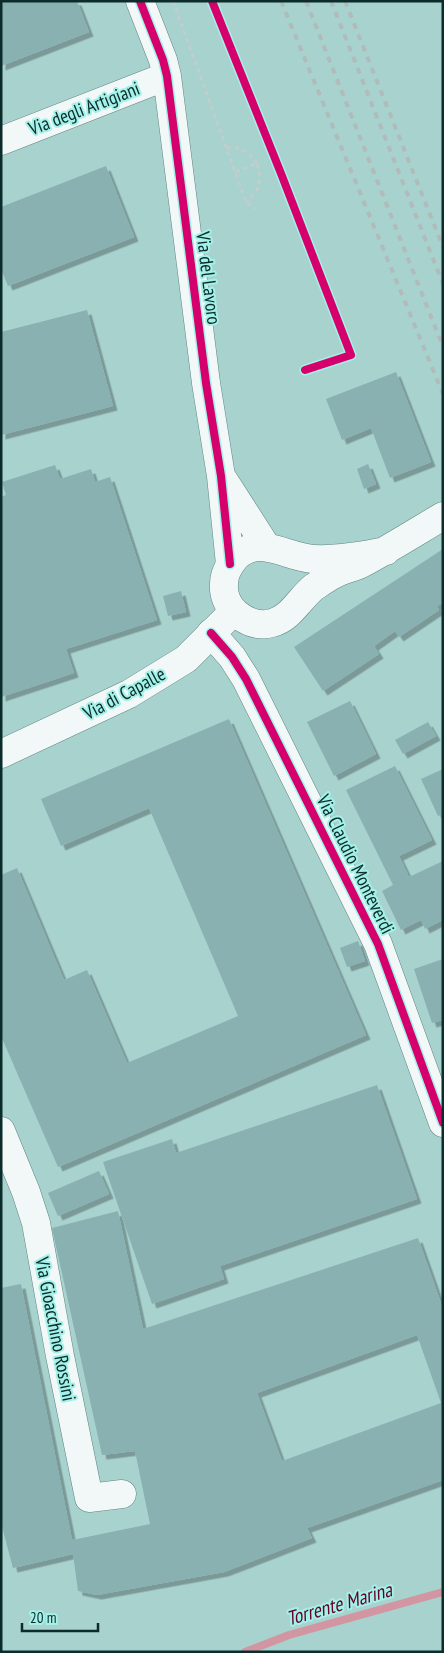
<svg xmlns="http://www.w3.org/2000/svg" width="444" height="1653" viewBox="0 0 444 1653" font-family="'PT Sans Narrow',sans-serif">
	<style>
		.lines { fill: none; stroke-linecap: round; stroke-linejoin: round }
		.stream { stroke: #d296a3; stroke-width: 8 }
		.building { fill: #89b1b2; fill-rule: evenodd; filter: url(#shadow) }
		.minor-casing { stroke: #608582; stroke-width: 29 }
		.tertiary-casing { stroke: #608582; stroke-width: 29 }
		.path { stroke: #c1cecc; stroke-width: 3; stroke-dasharray: 4 4; stroke-linecap: butt }
		.minor { stroke: #f2f8f8; stroke-width: 28 }
		.tertiary { stroke: #f2f8f8; stroke-width: 28 }
		.rail { stroke: #b0bcba; stroke-width: 4; stroke-dasharray: 6 6; stroke-linecap: butt }
		.cycleway-casing { stroke: #a3f1e9; stroke-width: 11 }
		.cycleway { stroke: #d6006c; stroke-width: 8 }
		.labels { text-anchor: middle; dominant-baseline: central; stroke-width: 4; stroke-linejoin: round; paint-order: stroke }
		.street-label { font-size: 19px; fill: #0b2c2a; stroke: #a3f1e9 }
		.water-label { font-size: 20px; font-style: italic; fill: #640226; stroke: #a3f1e9 }
	</style>
	<defs>
		<filter id="shadow"><feDropShadow dx="4.5" dy="4.5" stdDeviation="0" flood-color="#0004"/></filter>
	</defs>
	<rect width="100%" height="100%" fill="#a8d2ce"/>
	<g class="lines">
		<path class="stream" d="M245,1652L289,1635L443,1592"/>
	</g>
	<path class="building" d="M1,1H77L89,32L1,66Z
		M106,166L134,237L8,286L1,269V207Z
		M87,310L113,406L1,435V332Z
		M396,372L431,462L390,478L371,428L342,440L326,399Z
		M368,464L376,484L364,489L357,469Z
		M55,465L60,479L91,469L95,482L110,477L157,620L66,649L74,673L1,697V497L6,495L2,482Z
		M443,549V603L437,606L439,610L399,637L395,631L374,646L379,654L323,691L294,647Z
		M181,591L186,612L168,616L163,596Z
		M350,701L376,754L334,776L307,722Z
		M229,719L366,1035L58,1167L1,1036V875L17,868L64,980L87,970L127,1063L238,1016L149,808L61,846L41,799Z
		M428,722L436,736L403,754L395,740Z
		M395,766L432,840L399,856L409,877L443,861V920L425,929L421,920L401,930L382,891L393,885L346,790Z
		M443,769V814L438,816L421,779Z
		M358,941L365,961L347,967L340,948Z
		M443,959V1020L432,1023L414,969Z
		M377,1085L417,1199L220,1266L224,1279L152,1304L103,1162L172,1139L176,1153Z
		M99,1171L109,1194L58,1216L48,1193Z
		M118,1211L143,1329L418,1238L443,1309V1480L307,1528L312,1538L224,1572L97,1595L78,1591L73,1554L13,1568L1,1523V1288L21,1284L72,1540L150,1524L135,1451L102,1455L52,1228ZM417,1335L441,1403L282,1461L257,1393Z"/>
	<g class="lines">
		<defs>
			<path id="minor" d="M140,1L163,60L167,76L206,383L221,476L230,564
				M1,141L167,76
				M223,479L266,546
				M211,633L232,657L246,679L378,944L443,1123
				M1,1131L26,1192L36,1223L60,1356L89,1498L122,1494"/>
			<path id="tertiary" d="M386,551C362,556 339,560 314,559C288,558 259,534 236,557C229,565 224,573 224,584C223,595 228,607 237,614C247,622 259,627 272,623C291,618 299,599 314,587C320,583 327,578 333,575C342,570 352,568 361,564C389,549 416,532 443,516
				M1,754L129,694L186,659L234,611"/>
		</defs>
		<use href="#minor" class="minor-casing"/>
		<use href="#tertiary" class="tertiary-casing"/>
		<path class="path" d="M173,1L246,202L256,209
			M227,148C240,145 249,153 257,163
			M236,172L257,163C262,181 261,189 246,202"/>
		<use href="#minor" class="minor"/>
		<use href="#tertiary" class="tertiary"/>
		<path class="rail" d="M281,1L443,394
			M306,1L443,347
			M331,1L443,284
			M345,1L443,247"/>
		<defs>
			<path id="cycleway" d="M140,1L163,60L167,76L206,383L221,476L230,564
				M212,1L282,176L351,355L305,370
				M211,633L232,657L246,679L378,944L443,1123"/>
		</defs>
		<use href="#cycleway" class="cycleway-casing"/>
		<use href="#cycleway" class="cycleway"/>
	</g>
	<g class="labels">
		<g class="street-label">
			<text transform="translate(84 108) rotate(-21)">Via degli Artigiani</text>
			<text transform="translate(209 278) rotate(83)">Via del Lavoro</text>
			<text transform="translate(124 693) rotate(-28)">Via di Capalle</text>
			<text transform="translate(356 864) rotate(64)">Via Claudio Monteverdi</text>
			<text transform="translate(56 1329) rotate(79)">Via Gioacchino Rossini</text>
		</g>
		<g class="water-label">
			<text transform="translate(339 1604) rotate(-16)">Torrente Marina</text>
		</g>
	</g>
	<rect width="444" height="1653" fill="none" stroke="#0b2c2a" stroke-width="5"/>
	<path d="M22 1623v8h76v-8" fill="none" stroke="#0b2c2a" stroke-width="2.5"/>
	<text x="30" y="1623" font-size="15" fill="#0b2c2a" stroke="#a3f1e9" stroke-width="4" paint-order="stroke">20 m</text>
</svg>
